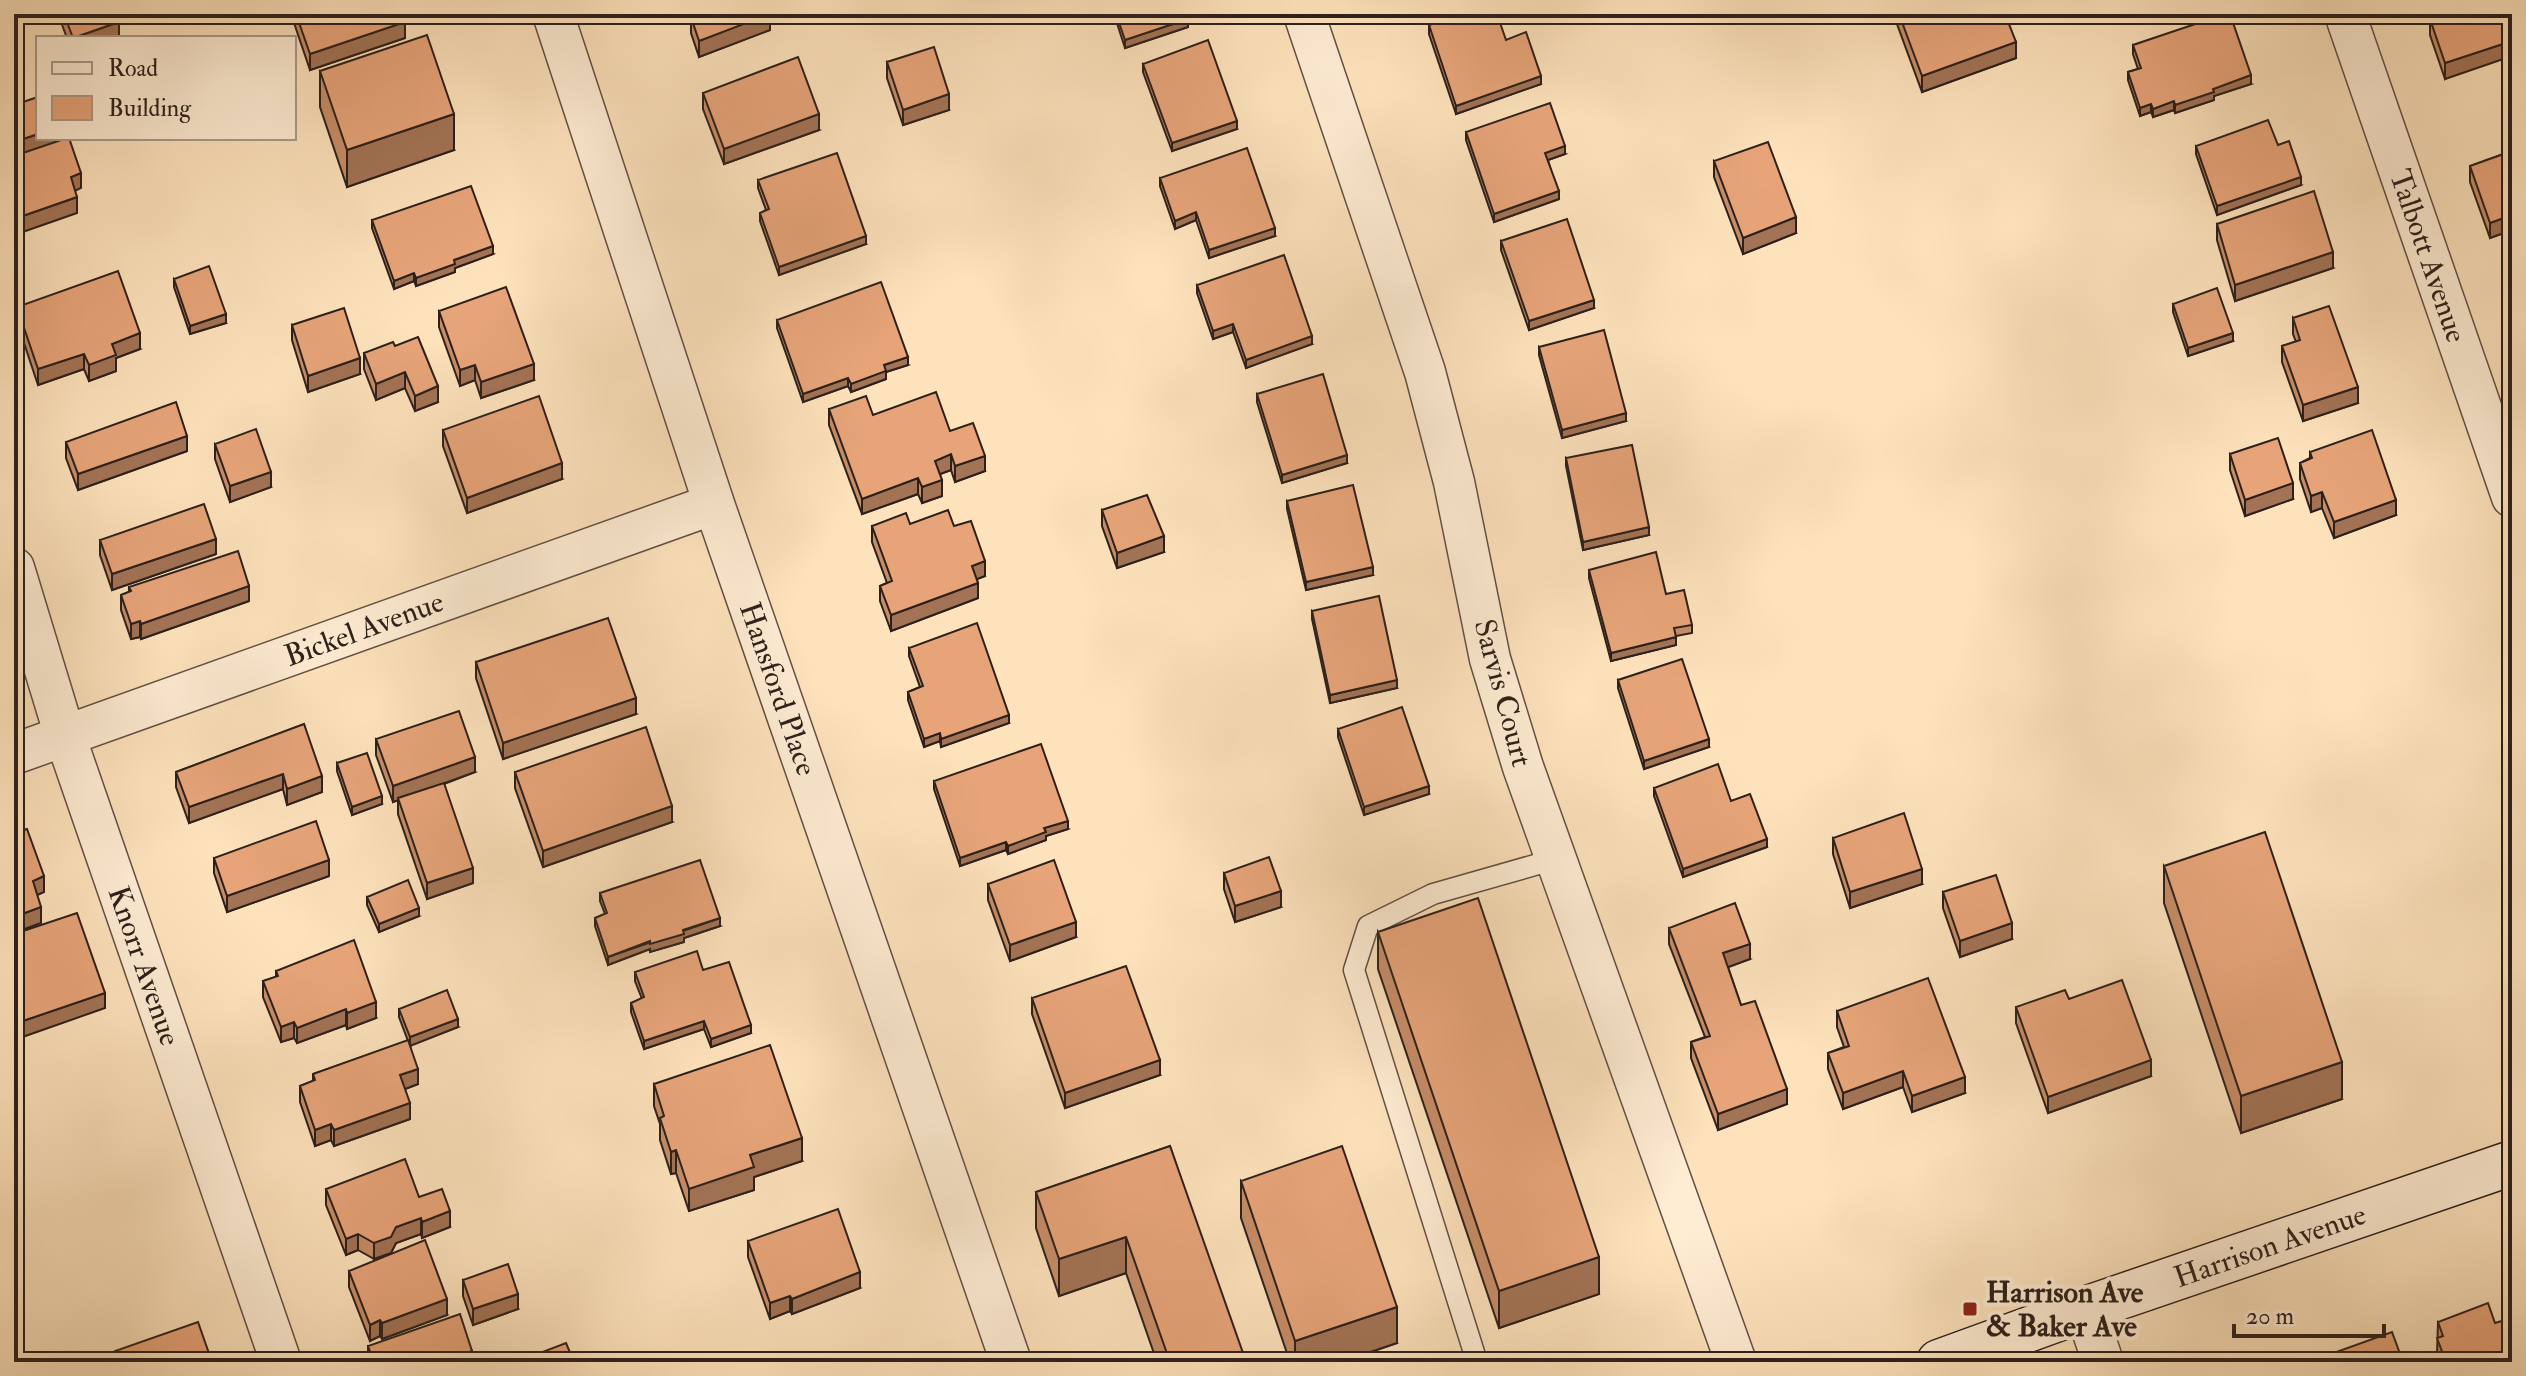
<svg xmlns="http://www.w3.org/2000/svg" width="2526" height="1376" viewBox="0 0 2526 1376" font-family="'IM FELL Double Pica',serif">
	<style>
		.lines { fill: none; stroke-linecap: round; stroke-linejoin: round }
		.lane-casing { stroke: #615043; stroke-width: 23 }
		.street-casing { stroke: #615043; stroke-width: 43 }
		.secondary-casing { stroke: #2d201b; stroke-width: 47 }
		.lane { stroke: #feecd3; stroke-width: 20 }
		.street { stroke: #feecd3; stroke-width: 40 }
		.secondary { stroke: #feecd3; stroke-width: 44 }
		.wall { fill: #c78d68; stroke: #2d201b; stroke-width: 2 }
		.shaded-wall { fill: #a27355; stroke: #2d201b; stroke-width: 2 }
		.building { fill: #e7a479; stroke: #2d201b; stroke-width: 2 }
		.poi-dot { fill: #8f2418; stroke: #feecd3; stroke-width: 3 }
		.labels { text-anchor: middle; dominant-baseline: central; stroke-width: 8; stroke-linejoin: round; paint-order: stroke }
		.street-label { font-size: 30px; fill: #2d201b; stroke: #feecd3 }
		.poi-label { font-size: 30px; font-weight: bold; fill: #2d201b; stroke: #feecd3; text-anchor: start }
	</style>
	<rect width="100%" height="100%" fill="#fde2bc"/>
	<filter id="stains"><feTurbulence type="fractalNoise" baseFrequency=".0025" numOctaves="4"/><feColorMatrix values="0 0 0 0 .2 0 0 0 0 .09 0 0 0 0 .02 0 0 0 .5 -.17"/></filter>
	<radialGradient id="worn" r=".72"><stop offset=".6" stop-color="#630" stop-opacity="0"/><stop offset="1" stop-color="#630" stop-opacity=".3"/></radialGradient>
	<g class="lines">
		<defs>
			<path id="lane" d="M1477,1362L1354,970L1368,926L1433,894L1556,859"/>
			<path id="street" d="M553,14L714,504L1011,1362
				M1304,14L1425,372L1454,482L1490,659L1523,767L1736,1362
				M2345,14L2512,497
				M14,568L65,736L281,1362
				M14,754L714,504
				M2085,1309L2103,1362"/>
			<path id="secondary" d="M1939,1362L2085,1309L2512,1163"/>
		</defs>
		<use href="#lane" class="lane-casing"/>
		<use href="#street" class="street-casing"/>
		<use href="#secondary" class="secondary-casing"/>
		<use href="#lane" class="lane"/>
		<use href="#street" class="street"/>
		<use href="#secondary" class="secondary"/>
	</g>
	<path class="wall" d="M58,14H116L119,37L67,38Z
		M291,14H402L405,38L310,70Z
		M695,14H790L770,21V30L699,57L691,33V17L696,16Z
		M1114,14H1186L1188,27L1125,48Z
		M1897,14H2005L2016,58L1922,92L1897,24Z
		M2512,14L2445,79L2430,35V19Z
		M1429,25L1506,40L1541,84L1456,114L1429,34Z
		M2133,45L2251,84L2214,96V100L2175,113L2174,110L2153,117L2151,112L2140,116L2128,80V72L2138,69L2133,54Z
		M887,62L949,110L903,125L887,78Z
		M1143,64L1237,129L1172,151L1143,72Z
		M320,71L454,150L347,187L320,107Z
		M703,93L819,130L724,164L703,109Z
		M1466,132L1565,154L1548,160L1559,199L1494,222L1466,140Z
		M2196,146L2301,185L2217,215L2196,154Z
		M2512,151V230L2490,238L2470,182V166Z
		M1714,161L1796,233L1743,254L1714,177Z
		M1160,178L1275,236L1209,258L1196,220L1175,229L1160,186Z
		M758,180L866,244L779,275L760,221V213L766,210L758,188Z
		M372,220L493,254L455,268V272L416,286L414,281L394,289L372,228Z
		M2217,224L2333,268L2235,301L2217,240Z
		M1501,241L1594,308L1529,330L1501,250Z
		M174,279L226,323L190,334L174,287Z
		M1197,285L1312,344L1246,368L1233,332L1213,339L1197,293Z
		M2173,304L2233,341L2188,356L2173,312Z
		M17,307L140,349L116,358V371L89,381L84,369L38,385L17,322Z
		M439,311L534,380L481,398L475,380L460,386L439,327Z
		M2293,318L2358,403L2303,421L2282,362V346L2296,342L2293,334Z
		M777,320L908,365L886,372V379L851,392L848,386L803,402L777,328Z
		M292,325L360,374L308,392L292,340Z
		M395,346L438,402L415,411L405,388L376,400L364,369V353Z
		M1539,347L1626,421L1562,438L1539,355Z
		M1257,394L1347,463L1282,483L1257,402Z
		M829,409L873,415L950,431L985,471L955,482L951,470L940,474L942,496L922,503L918,494L862,514L829,425Z
		M443,430L562,479L467,513L443,446Z
		M66,442L187,451L78,490L66,458Z
		M215,444L271,487L230,502L215,459Z
		M2310,452L2396,515L2334,538L2322,508L2311,512L2300,479V463L2310,458Z
		M2230,454L2293,499L2245,516L2230,470Z
		M1566,458L1649,535L1583,550L1566,466Z
		M1287,501L1373,575L1306,590L1287,509Z
		M1102,510L1164,552L1117,568L1102,526Z
		M910,524L954,526L985,576L977,579L978,598L891,631L880,601V586L887,583L872,542V526Z
		M100,540L216,554L112,590L100,555Z
		M1589,570L1666,594L1692,625V633L1676,636V645L1611,661L1589,578Z
		M129,587L249,601L141,639L140,637L131,639L121,610V595L129,592Z
		M1312,611L1397,688L1330,703L1312,619Z
		M909,648L1009,723L941,747L940,741L924,747L908,700V692L920,687L909,656Z
		M476,662L636,714L503,759L476,678Z
		M1618,680L1709,747L1644,769L1618,688Z
		M304,724L322,792L287,805L283,789L189,823L176,787V772Z
		M1338,729L1429,794L1364,815L1338,737Z
		M376,739L475,772L444,784L473,883L427,899L398,814V800L393,802L376,755Z
		M337,763L382,804L352,815L337,771Z
		M515,772L672,822L543,867L515,788Z
		M934,781L1068,829L1046,836V840L1008,854L1006,850L960,866L934,789Z
		M1654,788L1731,801L1767,847L1683,877L1654,796Z
		M1833,838L1922,884L1850,908L1833,854Z
		M214,858L329,876L227,912L214,873Z
		M2164,866L2342,1099L2241,1133L2164,903Z
		M1224,873L1281,907L1235,922L1224,889Z
		M988,884L1076,937L1010,961L988,900Z
		M1943,892L2012,939L1960,957L1943,908Z
		M600,893L720,926L684,938V942L650,952V949L608,965L595,926V918L605,914L600,901Z
		M367,897L419,916L379,932L367,905Z
		M1669,928L1750,959L1728,967L1741,1005L1787,1104L1718,1130L1691,1058V1042L1705,1037L1669,944Z
		M1378,932L1599,1294L1499,1328L1378,969Z
		M703,970L751,1033L711,1047L704,1029L644,1049L631,1012V1003L642,999L635,981V972Z
		M276,971L376,1018L347,1029L346,1025L297,1043L294,1038L281,1042L263,997V981L276,977Z
		M1032,998L1160,1075L1065,1108L1032,1014Z
		M2069,999L2151,1076L2048,1113L2016,1023V1007Z
		M399,1009L458,1027L410,1045L418,1084L405,1089L410,1119L334,1146L331,1140L315,1146L300,1102V1086L313,1081V1074L408,1041L399,1017Z
		M1837,1011L1965,1093L1912,1112L1903,1087L1843,1109L1828,1069V1053L1844,1047L1837,1027Z
		M654,1084L802,1161L754,1177V1190L689,1211L676,1173L671,1174L660,1140V1124L654,1106Z
		M1170,1146L1243,1362H1157L1126,1273L1059,1296L1036,1228V1192Z
		M1241,1181L1397,1343L1341,1362H1290L1241,1218Z
		M326,1189L419,1197L450,1227L422,1238L421,1234L396,1243L391,1253L374,1259L358,1250L346,1255L326,1205Z
		M748,1241L860,1288L792,1314L790,1311L770,1319L748,1257Z
		M349,1271L447,1315L382,1339L380,1336L370,1341L349,1287Z
		M463,1280L518,1309L473,1325L463,1296Z
		M2438,1322L2512,1362H2440L2437,1354Z
		M368,1346L472,1362H368Z"/>
	<path class="shaded-wall" d="M768,14H790L770,21V30L699,57V41Z
		M1188,19V27L1125,48V40Z
		M119,22V37L73,38Z
		M405,22V38L310,70V54Z
		M2512,41V56L2445,79V63Z
		M2016,42V58L1922,92V76Z
		M2251,75V84L2214,96V100L2175,113V105L2213,89Z
		M1541,76V84L1456,114V106Z
		M949,94V110L903,125V110Z
		M2174,101V110L2153,117V109Z
		M2151,104V112L2140,116V108Z
		M454,114V150L347,187V150Z
		M819,114V130L724,164V149Z
		M1237,121V129L1172,151V143Z
		M38,134V138H74L14,157V142Z
		M1565,146V154L1545,161V153Z
		M81,173V188L71,193V177Z
		M2301,177V185L2217,215V206Z
		M1559,191V199L1494,222V214Z
		M77,197V213L14,235V219Z
		M1196,212V220L1175,229V221Z
		M2512,215V230L2490,238V223Z
		M1796,217V233L1743,254V238Z
		M1275,228V236L1209,258V250Z
		M866,236V244L779,275V267Z
		M493,246V254L455,268V272L416,286V278L454,260Z
		M2333,252V268L2235,301V285Z
		M414,273V281L394,289V281Z
		M1594,300V308L1529,330V321Z
		M226,314V323L190,334V326Z
		M1233,324V332L1213,339V331Z
		M140,333V349L116,358V371L89,381V365L112,344Z
		M2233,333V341L2188,356V348Z
		M1312,336V344L1246,368V360Z
		M84,354V369L38,385V369Z
		M908,357V365L886,372V379L851,392V384L884,365Z
		M360,358V374L308,392V376Z
		M534,364V380L481,398V382Z
		M475,365V380L460,386V370Z
		M405,372V388L376,400V384Z
		M848,378V386L803,402V394Z
		M438,386V402L415,411V396Z
		M2358,387V403L2303,421V405Z
		M1626,413V421L1562,438V430Z
		M187,436V451L78,490V474Z
		M951,454V470L935,476V461Z
		M1347,455V463L1282,483V475Z
		M985,456V471L955,482V466Z
		M562,463V479L467,513V498Z
		M271,472V487L230,502V486Z
		M918,478V494L862,514V499Z
		M942,480V496L922,503V487Z
		M2293,483V499L2245,516V500Z
		M2322,492V508L2311,512V496Z
		M2396,500V515L2334,538V522Z
		M1649,527V535L1583,550V542Z
		M1164,536V552L1117,568V553Z
		M216,539V554L112,590V574Z
		M985,561V576L972,581V566Z
		M1373,567V575L1306,590V582Z
		M978,583V598L891,631V615Z
		M249,586V601L141,639V624Z
		M140,621V637L131,639V624Z
		M1676,637V645L1611,661V653Z
		M1397,680V688L1330,703V695Z
		M636,698V714L503,759V743Z
		M1009,715V723L941,747V739Z
		M940,733V741L924,747V739Z
		M1709,739V747L1644,769V761Z
		M475,757V772L393,802V786Z
		M283,774V789L189,823V807Z
		M322,776V792L287,805V789Z
		M1429,786V794L1364,815V807Z
		M382,796V804L352,815V807Z
		M672,806V822L543,867V851Z
		M1068,821V829L1046,836V840L1008,854V846L1044,828Z
		M1767,839V847L1683,877V869Z
		M1006,842V850L960,866V858Z
		M329,860V876L227,912V896Z
		M473,868V883L427,899V883Z
		M1922,869V884L1850,908V892Z
		M44,876V892L33,897V881Z
		M1281,891V907L1235,922V906Z
		M41,907V923L14,933V917Z
		M419,908V916L379,932V924Z
		M720,918V926L684,938V942L650,952V949L608,965V957Z
		M1076,922V937L1010,961V945Z
		M2012,923V939L1960,957V941Z
		M1750,944V959L1723,969V953Z
		M105,993V1008L14,1040V1024Z
		M376,1002V1018L347,1029V1013Z
		M346,1009V1025L297,1043V1028Z
		M458,1019V1027L410,1046V1037Z
		M704,1021V1029L644,1049V1041Z
		M294,1022V1038L281,1042V1027Z
		M751,1025V1033L711,1047V1039Z
		M1160,1060V1075L1065,1108V1093Z
		M2151,1060V1076L2048,1113V1097Z
		M2342,1062V1099L2241,1133V1096Z
		M418,1069V1084L400,1091V1075Z
		M1903,1071V1087L1843,1109V1093Z
		M1965,1077V1093L1912,1112V1096Z
		M1787,1089V1104L1718,1130V1114Z
		M410,1103V1119L334,1146V1130Z
		M331,1124V1140L315,1146V1130Z
		M802,1138V1161L754,1177V1190L689,1211V1189L750,1155Z
		M676,1150V1173L671,1174V1152Z
		M450,1211V1227L422,1238V1222Z
		M421,1218V1234L396,1243L391,1253L374,1259V1243L396,1227Z
		M358,1234V1250L346,1255V1239Z
		M1126,1237V1273L1059,1296V1259Z
		M1599,1257V1294L1499,1328V1291Z
		M860,1272V1288L792,1314V1299Z
		M518,1294V1309L473,1325V1309Z
		M790,1296V1311L770,1319V1303Z
		M447,1299V1315L382,1339V1323Z
		M1397,1307V1343L1341,1362H1295V1341Z
		M380,1320V1336L370,1341V1325Z
		M472,1351V1362H442Z
		M1243,1353V1362H1218Z"/>
	<path class="building" d="M64,14H116L119,22L73,38Z
		M296,14H402L405,22L310,54Z
		M700,14H770L699,41L691,17Z
		M1116,14H1186L1188,19L1125,40Z
		M1463,14H1497L1506,40L1526,32L1541,76L1456,106L1429,25Z
		M1899,14H2005L2016,42L1922,76Z
		M2225,14H2230L2251,75L2213,89L2214,92L2175,105L2174,101L2153,109L2151,104L2140,108L2128,72L2141,68L2133,45Z
		M2444,14H2512V41L2445,63L2430,19Z
		M427,35L454,114L347,150L320,71Z
		M1208,40L1237,121L1172,143L1143,64Z
		M934,47L949,94L903,110L887,62Z
		M798,57L819,114L724,149L703,93Z
		M38,97V134L14,142V105Z
		M1550,103L1565,146L1545,153L1559,191L1494,214L1466,132Z
		M2268,120L2278,145L2289,141L2301,177L2217,206L2196,146Z
		M67,138H69L81,173L71,177L77,197L14,219V156Z
		M1768,142L1796,217L1743,238L1714,161Z
		M1247,148L1275,228L1209,250L1196,212L1175,221L1160,178Z
		M2512,151V215L2490,223L2470,166Z
		M837,153L866,236L779,267L760,213L769,209L758,180Z
		M471,186L493,246L454,260L455,264L416,278L414,273L394,281L372,220Z
		M2314,191L2333,252L2235,285L2217,224Z
		M1567,219L1594,300L1529,321L1501,241Z
		M1284,255L1312,336L1246,360L1233,324L1213,331L1197,285Z
		M209,266L226,314L190,326L174,279Z
		M118,271L140,333L112,344L116,355L89,365L84,354L38,369L17,307Z
		M881,282L908,357L884,365L886,371L851,384L848,378L803,394L777,320Z
		M506,287L534,364L481,382L475,365L460,370L439,311Z
		M2217,288L2233,333L2188,348L2173,304Z
		M2329,306L2358,387L2303,405L2282,346L2300,340L2293,318Z
		M344,308L360,358L308,376L292,325Z
		M1604,330L1626,413L1562,430L1539,347Z
		M418,337L438,386L415,396L405,372L376,384L364,353L393,342L395,346Z
		M1323,374L1347,455L1282,475L1257,394Z
		M936,392L950,431L973,423L985,456L955,466L951,454L935,461L942,480L922,487L918,478L862,499L829,409L866,396L873,415Z
		M539,396L562,463L467,498L443,430Z
		M176,402L187,436L78,474L66,442Z
		M256,429L271,472L230,486L215,444Z
		M2372,430L2396,500L2334,522L2322,492L2311,496L2300,463L2312,458L2310,452Z
		M2278,438L2293,483L2245,500L2230,454Z
		M1632,445L1649,527L1583,542L1566,458Z
		M1353,485L1373,567L1306,582L1287,501Z
		M1147,495L1164,536L1117,553L1102,510Z
		M204,504L216,539L112,574L100,540Z
		M948,510L954,526L971,521L985,561L972,566L978,583L891,615L880,586L892,581L872,526L906,513L910,524Z
		M238,551L249,586L141,624L140,621L131,624L121,595L131,591L129,587Z
		M1656,552L1666,594L1684,590L1692,625L1674,628L1676,637L1611,653L1589,570Z
		M1379,596L1397,680L1330,695L1312,611Z
		M608,618L636,698L503,743L476,662Z
		M977,623L1009,715L941,739L940,733L924,739L908,692L923,686L909,648Z
		M1682,659L1709,739L1644,761L1618,680Z
		M1402,707L1429,786L1364,807L1338,729Z
		M459,711L475,757L393,786L376,739Z
		M304,724L322,776L287,789L283,774L189,807L176,772Z
		M646,727L672,806L543,851L515,772Z
		M1041,744L1068,821L1044,828L1046,832L1008,846L1006,842L960,858L934,781Z
		M367,753L382,796L352,807L337,763Z
		M1718,764L1731,801L1750,794L1767,839L1683,869L1654,788Z
		M444,783L473,868L427,883L398,798Z
		M1904,813L1922,869L1850,892L1833,838Z
		M316,821L329,860L227,896L214,858Z
		M27,829L44,876L33,881L41,907L14,917V833Z
		M2265,832L2342,1062L2241,1096L2164,866Z
		M1269,857L1281,891L1235,906L1224,873Z
		M700,860L720,918L683,930L684,934L650,944V941L608,957L595,918L607,913L600,893Z
		M1054,860L1076,922L1010,945L988,884Z
		M1996,875L2012,923L1960,941L1943,892Z
		M408,880L419,908L379,924L367,897Z
		M1478,898L1599,1257L1499,1291L1378,932Z
		M1735,903L1750,944L1723,953L1741,1005L1755,1001L1787,1089L1718,1114L1691,1042L1710,1036L1669,928Z
		M77,913L105,993L14,1024V934Z
		M354,940L376,1002L347,1013L346,1009L297,1028L294,1022L281,1027L263,981L278,976L276,971Z
		M697,951L703,970L729,962L751,1025L711,1039L704,1021L644,1041L631,1003L644,997L635,972Z
		M1126,966L1160,1060L1065,1093L1032,998Z
		M1928,978L1965,1077L1912,1096L1903,1071L1843,1093L1828,1053L1849,1046L1837,1011Z
		M2122,980L2151,1060L2048,1097L2016,1007L2065,990L2069,999Z
		M447,990L458,1019L410,1037L399,1009Z
		M408,1040L418,1069L400,1075L410,1103L334,1130L331,1124L315,1130L300,1086L315,1080L313,1074Z
		M770,1045L802,1138L750,1155L754,1167L689,1189L676,1150L671,1152L660,1118L664,1116L654,1084Z
		M1170,1146L1243,1353L1218,1362H1170L1126,1237L1059,1259L1036,1192Z
		M1342,1146L1397,1307L1295,1341L1241,1181Z
		M405,1159L419,1197L442,1189L450,1211L422,1222L421,1218L396,1227L391,1237L374,1243L358,1234L346,1239L326,1189Z
		M838,1209L860,1272L792,1299L790,1296L770,1303L748,1241Z
		M425,1240L447,1299L382,1323L380,1320L370,1325L349,1271Z
		M508,1264L518,1294L473,1309L463,1280Z
		M2488,1303L2495,1323L2505,1320L2512,1338V1362H2446L2437,1338L2443,1336L2438,1322Z
		M460,1314L472,1351L442,1362H374L368,1346Z
		M198,1322L212,1362H119L115,1351Z
		M2392,1332L2403,1362H2315L2314,1360Z
		M566,1343L574,1362H525L524,1359Z"/>
	<rect class="poi-dot" x="1962" y="1301" width="16" height="16" rx="4"/>
	<g class="labels">
		<g class="street-label">
			<text transform="translate(2428 256) rotate(71)">Talbott Avenue</text>
			<text transform="translate(364 629) rotate(-20)">Bickel Avenue</text>
			<text transform="translate(778 689) rotate(71)">Hansford Place</text>
			<text transform="translate(1503 693) rotate(75)">Sarvis Court</text>
			<text transform="translate(144 966) rotate(71)">Knorr Avenue</text>
			<text transform="translate(2270 1246) rotate(-19)">Harrison Avenue</text>
		</g>
		<g class="poi-label">
			<text x="1986" y="1292">Harrison Ave<tspan x="1986" dy="34">&amp; Baker Ave</tspan></text>
		</g>
	</g>
	<rect width="2526" height="1376" fill="none" stroke="#fde2bc" stroke-width="48"/>
	<rect x="16" y="16" width="2494" height="1344" fill="none" stroke="#2d201b" stroke-width="4"/>
	<rect x="24" y="24" width="2478" height="1328" fill="none" stroke="#2d201b" stroke-width="2"/>
	<rect x="36" y="36" width="260" height="104" fill="#feecd3" stroke="#aa9a89" stroke-width="2"/>
	<rect x="52" y="62" width="40" height="12" fill="#feecd3" stroke="#aa9a89" stroke-width="2"/>
	<text x="108" y="76" font-size="24" fill="#2d201b">Road</text>
	<rect x="52" y="96" width="40" height="24" fill="#e7a479" stroke="#aa9a89" stroke-width="2"/>
	<text x="108" y="116" font-size="24" fill="#2d201b">Building</text>
	<path d="M2234 1324v12h150v-12" fill="none" stroke="#2d201b" stroke-width="4"/>
	<text x="2246" y="1324" font-size="24" fill="#2d201b" stroke="#feecd3" stroke-width="6" paint-order="stroke">20 m</text>
	<rect width="100%" height="100%" filter="url(#stains)"/>
	<rect width="100%" height="100%" fill="url(#worn)"/>
</svg>
